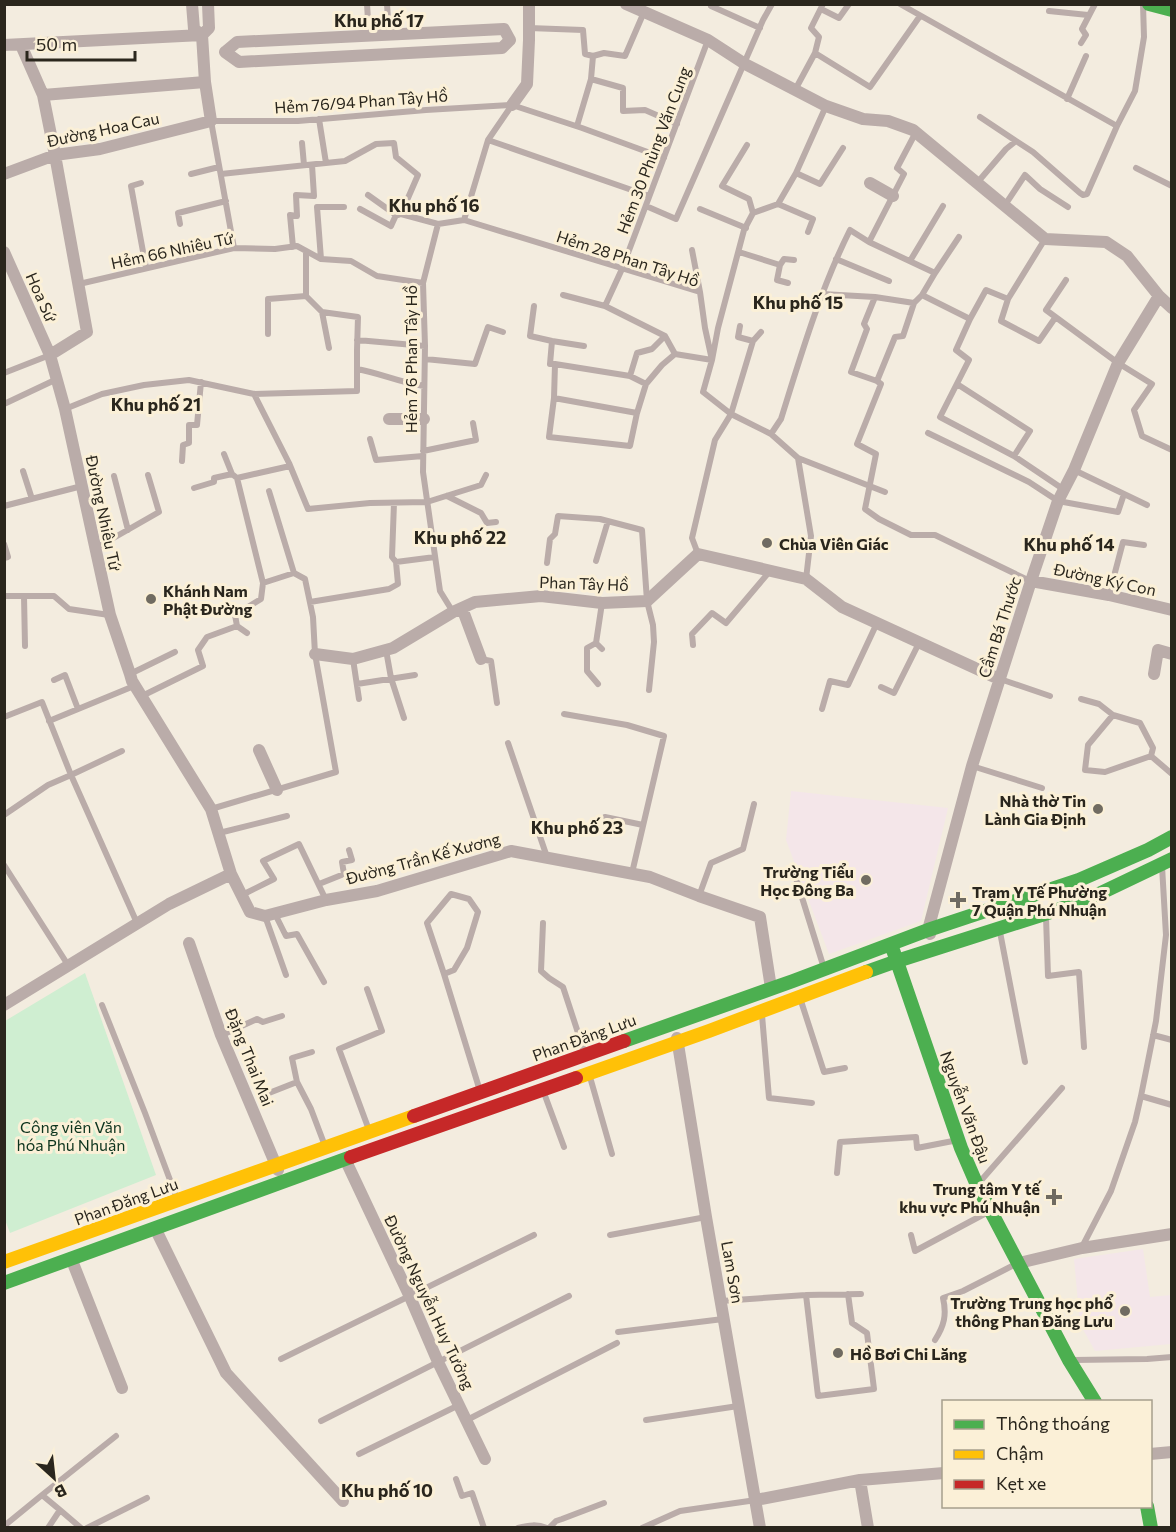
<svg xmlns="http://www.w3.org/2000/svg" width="1176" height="1532" viewBox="0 0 1176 1532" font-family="Commissioner,sans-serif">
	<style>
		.education { fill: #f4e6e9 }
		.green { fill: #cfeed1 }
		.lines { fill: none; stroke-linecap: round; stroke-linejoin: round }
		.lane { stroke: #baaca9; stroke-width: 6 }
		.street { stroke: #baaca9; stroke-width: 12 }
		.fast { stroke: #4caf50; stroke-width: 14 }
		.slow { stroke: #ffc107; stroke-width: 14 }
		.jam { stroke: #c62828; stroke-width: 14 }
		.poi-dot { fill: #706b61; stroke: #fbf0d7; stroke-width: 2 }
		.labels { text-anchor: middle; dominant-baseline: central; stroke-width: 6; stroke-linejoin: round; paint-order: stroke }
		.street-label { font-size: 16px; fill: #2a261d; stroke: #fbf0d7 }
		.poi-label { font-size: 16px; font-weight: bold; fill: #2a261d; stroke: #fbf0d7; text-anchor: start }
		.park-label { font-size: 16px; fill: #0c331d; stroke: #fbf0d7 }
		.neighbourhood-label { font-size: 18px; font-weight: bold; fill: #2a261d; stroke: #fbf0d7 }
	</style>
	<rect width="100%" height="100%" fill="#f3ecdf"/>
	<path class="education" d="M791,791L948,808L921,921L829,954L786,840Z
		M1143,1249L1150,1297L1171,1295V1344L1095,1351L1080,1324L1074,1259Z"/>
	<path class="green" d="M85,973L156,1175L10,1233L4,1217L5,1021Z"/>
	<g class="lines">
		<path class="lane" d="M367,4L368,20L379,28
			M900,4L1117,126
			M711,6L760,28
			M821,9L839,18L849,4
			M1049,11L1088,15
			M529,28L583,30L585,54L593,56
			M380,35L379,28L388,19L387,4
			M1081,43L1086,35L1082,29L1095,4
			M815,53L870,87L920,16
			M591,79L623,88V111L645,110L677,124
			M795,90L815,53L819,37L811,28L823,4
			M1067,99L1086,56
			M980,117L1016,141
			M319,119L326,163
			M577,126L591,79L593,56L604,53L625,56L644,12
			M488,140L649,196
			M302,143L304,165
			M747,145L722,186L749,199L753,213
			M1136,168L1172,186
			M796,173L820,184L843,148
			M191,174L219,167
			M221,174L345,161L376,144L394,143L396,157L418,175L401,214L438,224L423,283L425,346L423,472L440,591L453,612
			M141,183L131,186L146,268
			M977,183L1006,149L1016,141L1033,152L1080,193L1083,195L1087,194L1117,126L1135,91L1144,37L1143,4
			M368,195L396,215H398
			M778,204L813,219L808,232
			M1005,205L1025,175L1040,189L1068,207
			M646,206L676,219L763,20L772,4
			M360,209L391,226L396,215
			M700,209L746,228
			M464,220L700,292L705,328L712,360L703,392L731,414L771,434L798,458L811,536L806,579
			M180,224L178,213L226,201
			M438,224L464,220L488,140L512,105
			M293,247L290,215L297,216L296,195L314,196L312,165
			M234,248L211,121H298L426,110L512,105L582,128L664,158
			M692,250L700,292
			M739,252L780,265L777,280L788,283
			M321,259L317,207H344
			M836,259L889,281
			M910,261L943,206
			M780,265L784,259L794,260
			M935,273L959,237
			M1066,280L1046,310L1118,363L1152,384L1134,410L1142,436L1172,450
			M79,284L234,248L275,249L297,246L321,259L351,261L377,276L423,283
			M822,294L875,297L914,303L922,295L935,273L869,242L904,174L897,168L916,132
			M563,295L605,306L665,336L675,354
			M922,295L970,319
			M306,296L322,312L329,348
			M875,297L864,324L867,329L851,372L877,381
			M1008,299L1045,239
			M914,303L903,336L895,337L877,381L881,384L857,444L876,454L865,509L879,519L911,535H935L1030,581
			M534,306L530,336L552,341L584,346
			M605,306L622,269L708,40
			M1055,318L1039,341L1001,321L1008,299L986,290L970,319L956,350L969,360L940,417L1014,456L1063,489
			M740,326L738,337L753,341
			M268,334V299L306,296V251
			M357,340L425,346
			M552,341L550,364H555
			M425,359L475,364L488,327L503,332
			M357,369C380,373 401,383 424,386
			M4,373L50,355
			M630,376L637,353L652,349L665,336
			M957,384L1030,431L1014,456
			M254,394L289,463L308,509L370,503L427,502L481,485L486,475
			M554,398L555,364L630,376L646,384
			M4,404L57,379
			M65,409L102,394L144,385L189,380L254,394L357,391V350L358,317L322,312
			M637,413L630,446L549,437L554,398L637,413L646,384L662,365L675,354L712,360L718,328L744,230L753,213L778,204L796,173L826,106
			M928,433L1029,482L1058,501L1118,512L1124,494
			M771,434L781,419C801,355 820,290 850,230L869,242
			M370,439L376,460L423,456
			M423,451L476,440L473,423
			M798,458L885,492
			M182,461L183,445L189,443V425H197L201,382
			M1074,470L1147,505
			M23,471L32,499
			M114,476L128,530
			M237,478L290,466
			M194,488L214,482V478L232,474
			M269,491L294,573
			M447,496L481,513L487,523L496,522
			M4,506L82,486
			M4,544L8,557L4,558
			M96,548L159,512L148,475
			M698,554L692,538L715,440L731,414L753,341L761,332
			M596,561L608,521
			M396,562L435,557
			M547,563L550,539L555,534L558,516L600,519L642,530L647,601L653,625L654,642L649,690
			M1109,595L1123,542L1144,545
			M4,596H54L69,609L109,615
			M24,596L25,646
			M310,602L389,589L398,584L396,562L392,557L394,503
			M237,626L247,633
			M596,643L602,649
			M693,645L692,634L712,613L726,623L770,571
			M386,650L391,678L404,718
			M353,659L359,699
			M481,659L491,661L497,703
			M130,674L175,652
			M1000,679L1050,696
			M54,680L65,675L78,709
			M357,684L415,675
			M598,684L587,671V648L596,643L602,603
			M881,687L894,693L919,643
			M142,696L203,666L198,650L207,637L237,626L235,615L261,599L263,583
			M1081,699L1099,704L1113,715L1140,723L1153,748L1151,756L1172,774
			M822,709L830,681L848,685L877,623
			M564,714L627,725L664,736L632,873
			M1113,715L1088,745L1085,770L1105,772L1151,756
			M4,717L42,702L71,775L48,785L4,815
			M49,721L134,686
			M508,743L547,857
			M122,751L71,775L137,923
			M972,766L1042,788
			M211,809L336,772L315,654L313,617L305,579L294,573L263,583L237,478L232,474L224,454
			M605,817L643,825
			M219,833L287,816
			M4,865L68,965
			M795,875L823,965
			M319,884L344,874L342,862L352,860L349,850
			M242,895L274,879L263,861L299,844L326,900
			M699,896L711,863L743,849L754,804
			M275,914L286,936L297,934L324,982
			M265,916L286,975
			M1046,917L1048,976L1079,972L1084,1047
			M543,923L541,971L549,978L563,987L584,1051
			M1000,932L1025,1062
			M444,974L427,923L451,894L469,899L478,912L467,948L454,970L444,974L480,1091
			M367,989L382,1031L339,1049L369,1130
			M801,1001L824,1072L845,1068
			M102,1005L145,1113L176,1196
			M762,1015L769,1098L812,1103
			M222,1035L257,1019L263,1022L282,1016
			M1153,1035L1172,1040
			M312,1052L292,1058L297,1082L311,1109L325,1146
			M590,1077L612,1154
			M269,1093L297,1082
			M544,1093L564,1147
			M1141,1096L1172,1105
			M837,1173L840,1142L916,1137L917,1148L958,1140
			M978,1184L1062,1088
			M610,1235L706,1217
			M911,1235L915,1251L990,1211
			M1082,1247L1111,1191L1135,1122L1141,1096L1156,1021L1166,935L1162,866
			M806,1295L818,1396L874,1389L867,1333L852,1323L848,1294
			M721,1301L806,1295L861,1294
			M618,1332L723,1319
			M935,1340C944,1326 947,1315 943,1298L963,1291L1018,1263
			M281,1359L534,1235
			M1073,1360L1147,1359L1172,1357
			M467,1420L617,1343
			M646,1420L738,1406
			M321,1421L569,1296
			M359,1454L459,1405
			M456,1479L462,1496L472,1493L484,1528
			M60,1510L81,1528
			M4,1526L42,1495
			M48,1528L60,1510L42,1495L116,1436
			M87,1528L147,1498
			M518,1528C529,1525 537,1524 547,1528
			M549,1528L556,1521L562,1519L604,1503
			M642,1528L680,1511L756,1500"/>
		<path class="street" d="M192,4L194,29L202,35
			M626,4L708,40L745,64L826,106L863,119L888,121L913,130L1045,239L1106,242L1127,256L1159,296L1172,308
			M4,45L202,35
			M21,45L43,95L55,155L87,332L50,355L65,409L110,615L130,674L132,681L211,809L231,874
			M225,52L237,42L504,29L510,40
			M225,52L239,62L502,48L510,40
			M43,95L205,82
			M512,105L527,84L529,40V4
			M4,174L55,155L100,149L211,121L205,82L202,35L209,28L208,4
			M870,183L893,196
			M4,252L50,355
			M389,419H424
			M1031,581L1109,595L1172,610
			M462,608L481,659
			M315,654L353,659L393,648L453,612L475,602L541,596L602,603L647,601L698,554L806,579L842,607L999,679
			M1154,674L1158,650L1172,654
			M259,750L277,790
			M930,934L928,930L972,766L1031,581L1058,501L1074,470L1118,363L1159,296
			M189,943L221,1035L278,1170
			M4,1005L169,904L231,874L250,912L265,916L326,900L377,891L511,851L650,877L699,896L760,917L771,988
			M677,1038L706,1217L760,1528
			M345,1159L410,1297L438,1362L485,1459
			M155,1228L226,1373L343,1501
			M71,1258L122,1388
			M1019,1263L1082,1248L1172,1234
			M1150,1454L1172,1452
			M860,1480L868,1528
			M756,1500L860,1480L944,1473"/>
		<path class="fast" d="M1149,4L1172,10
			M893,950L961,1148L977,1185L1069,1360L1095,1402
			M866,972L897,961L1082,902L1172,859
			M624,1041L793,981L928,930L1079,880L1148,850L1172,837
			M4,1283L351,1157
			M1147,1506L1151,1528"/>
		<path class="slow" d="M576,1078L709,1031L866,972
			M4,1262L414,1116"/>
		<path class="jam" d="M414,1116L624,1041
			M351,1157L576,1078"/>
	</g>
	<g class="poi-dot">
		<circle cx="767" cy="543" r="6"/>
		<circle cx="151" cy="599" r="6"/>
		<circle cx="1098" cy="809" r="6"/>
		<circle cx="866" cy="880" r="6"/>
		<path d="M955 891h6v6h6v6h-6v6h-6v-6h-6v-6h6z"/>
		<path d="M1051 1188h6v6h6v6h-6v6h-6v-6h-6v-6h6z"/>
		<circle cx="1125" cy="1311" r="6"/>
		<circle cx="838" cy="1353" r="6"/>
	</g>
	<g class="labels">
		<g class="street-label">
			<text transform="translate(361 101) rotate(-4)">Hẻm 76/94 Phan Tây Hồ</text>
			<text transform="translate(103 129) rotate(-12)">Đường Hoa Cau</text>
			<text transform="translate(653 150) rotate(-69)">Hẻm 30 Phùng Văn Cung</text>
			<text transform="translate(172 250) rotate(-12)">Hẻm 66 Nhiêu Tứ</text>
			<text transform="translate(628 258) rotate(18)">Hẻm 28 Phan Tây Hồ</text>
			<text transform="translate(42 297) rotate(66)">Hoa Sứ</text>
			<text transform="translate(410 359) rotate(-90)">Hẻm 76 Phan Tây Hồ</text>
			<text transform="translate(104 513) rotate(78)">Đường Nhiêu Tứ</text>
			<text transform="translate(1105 579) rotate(12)">Đường Ký Con</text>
			<text transform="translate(584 583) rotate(2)">Phan Tây Hồ</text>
			<text transform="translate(999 627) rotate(-72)">Cầm Bá Thước</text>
			<text transform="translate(423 858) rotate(-15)">Đường Trần Kế Xương</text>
			<text transform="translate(584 1037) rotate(-20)">Phan Đăng Lưu</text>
			<text transform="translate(250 1057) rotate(68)">Đặng Thai Mai</text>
			<text transform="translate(966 1107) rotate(70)">Nguyễn Văn Đậu</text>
			<text transform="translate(126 1201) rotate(-20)">Phan Đăng Lưu</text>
			<text transform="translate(733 1272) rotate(80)">Lam Sơn</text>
			<text transform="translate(430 1302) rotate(65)">Đường Nguyễn Huy Tưởng</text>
		</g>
		<g class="poi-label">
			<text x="779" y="543">Chùa Viên Giác</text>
			<text x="163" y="590">Khánh Nam<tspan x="163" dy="18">Phật Đường</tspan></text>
			<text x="1086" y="800" text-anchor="end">Nhà thờ Tin<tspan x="1086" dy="18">Lành Gia Định</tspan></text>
			<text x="854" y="871" text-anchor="end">Trường Tiểu<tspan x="854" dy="18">Học Đông Ba</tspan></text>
			<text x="972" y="891">Trạm Y Tế Phường<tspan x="972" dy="18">7 Quận Phú Nhuận</tspan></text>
			<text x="1040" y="1188" text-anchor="end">Trung tâm Y tế<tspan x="1040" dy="18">khu vực Phú Nhuận</tspan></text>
			<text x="1113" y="1302" text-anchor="end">Trường Trung học phổ<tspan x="1113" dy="18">thông Phan Đăng Lưu</tspan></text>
			<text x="850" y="1353">Hồ Bơi Chi Lăng</text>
		</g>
		<g class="park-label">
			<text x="71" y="1126">Công viên Văn<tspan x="71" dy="18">hóa Phú Nhuận</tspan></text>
		</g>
		<g class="neighbourhood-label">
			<text x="379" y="20">Khu phố 17</text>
			<text x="434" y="205">Khu phố 16</text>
			<text x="798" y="302">Khu phố 15</text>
			<text x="156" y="404">Khu phố 21</text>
			<text x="460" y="537">Khu phố 22</text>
			<text x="1069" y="544">Khu phố 14</text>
			<text x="577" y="827">Khu phố 23</text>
			<text x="387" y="1490">Khu phố 10</text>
		</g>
	</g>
	<rect width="1176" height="1532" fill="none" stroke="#2a261d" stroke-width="12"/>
	<rect x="942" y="1400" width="210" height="108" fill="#fbf0d7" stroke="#a79f8d" stroke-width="1.5"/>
	<rect x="954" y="1420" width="30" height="9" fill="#4caf50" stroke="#a79f8d" stroke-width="1.5"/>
	<text x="996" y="1430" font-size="18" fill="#2a261d">Thông thoáng</text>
	<rect x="954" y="1450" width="30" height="9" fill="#ffc107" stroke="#a79f8d" stroke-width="1.5"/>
	<text x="996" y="1460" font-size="18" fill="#2a261d">Chậm</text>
	<rect x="954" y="1480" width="30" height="9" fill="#c62828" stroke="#a79f8d" stroke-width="1.5"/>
	<text x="996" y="1490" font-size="18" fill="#2a261d">Kẹt xe</text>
	<g transform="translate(54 1478) rotate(153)" stroke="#fbf0d7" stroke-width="4.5" paint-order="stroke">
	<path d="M0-4.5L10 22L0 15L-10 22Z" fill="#2a261d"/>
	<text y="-9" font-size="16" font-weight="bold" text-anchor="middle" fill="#2a261d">B</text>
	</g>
	<path d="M27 51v9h108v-9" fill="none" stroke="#2a261d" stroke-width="3"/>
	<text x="36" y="51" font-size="18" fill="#2a261d" stroke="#fbf0d7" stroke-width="4.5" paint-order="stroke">50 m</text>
</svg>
